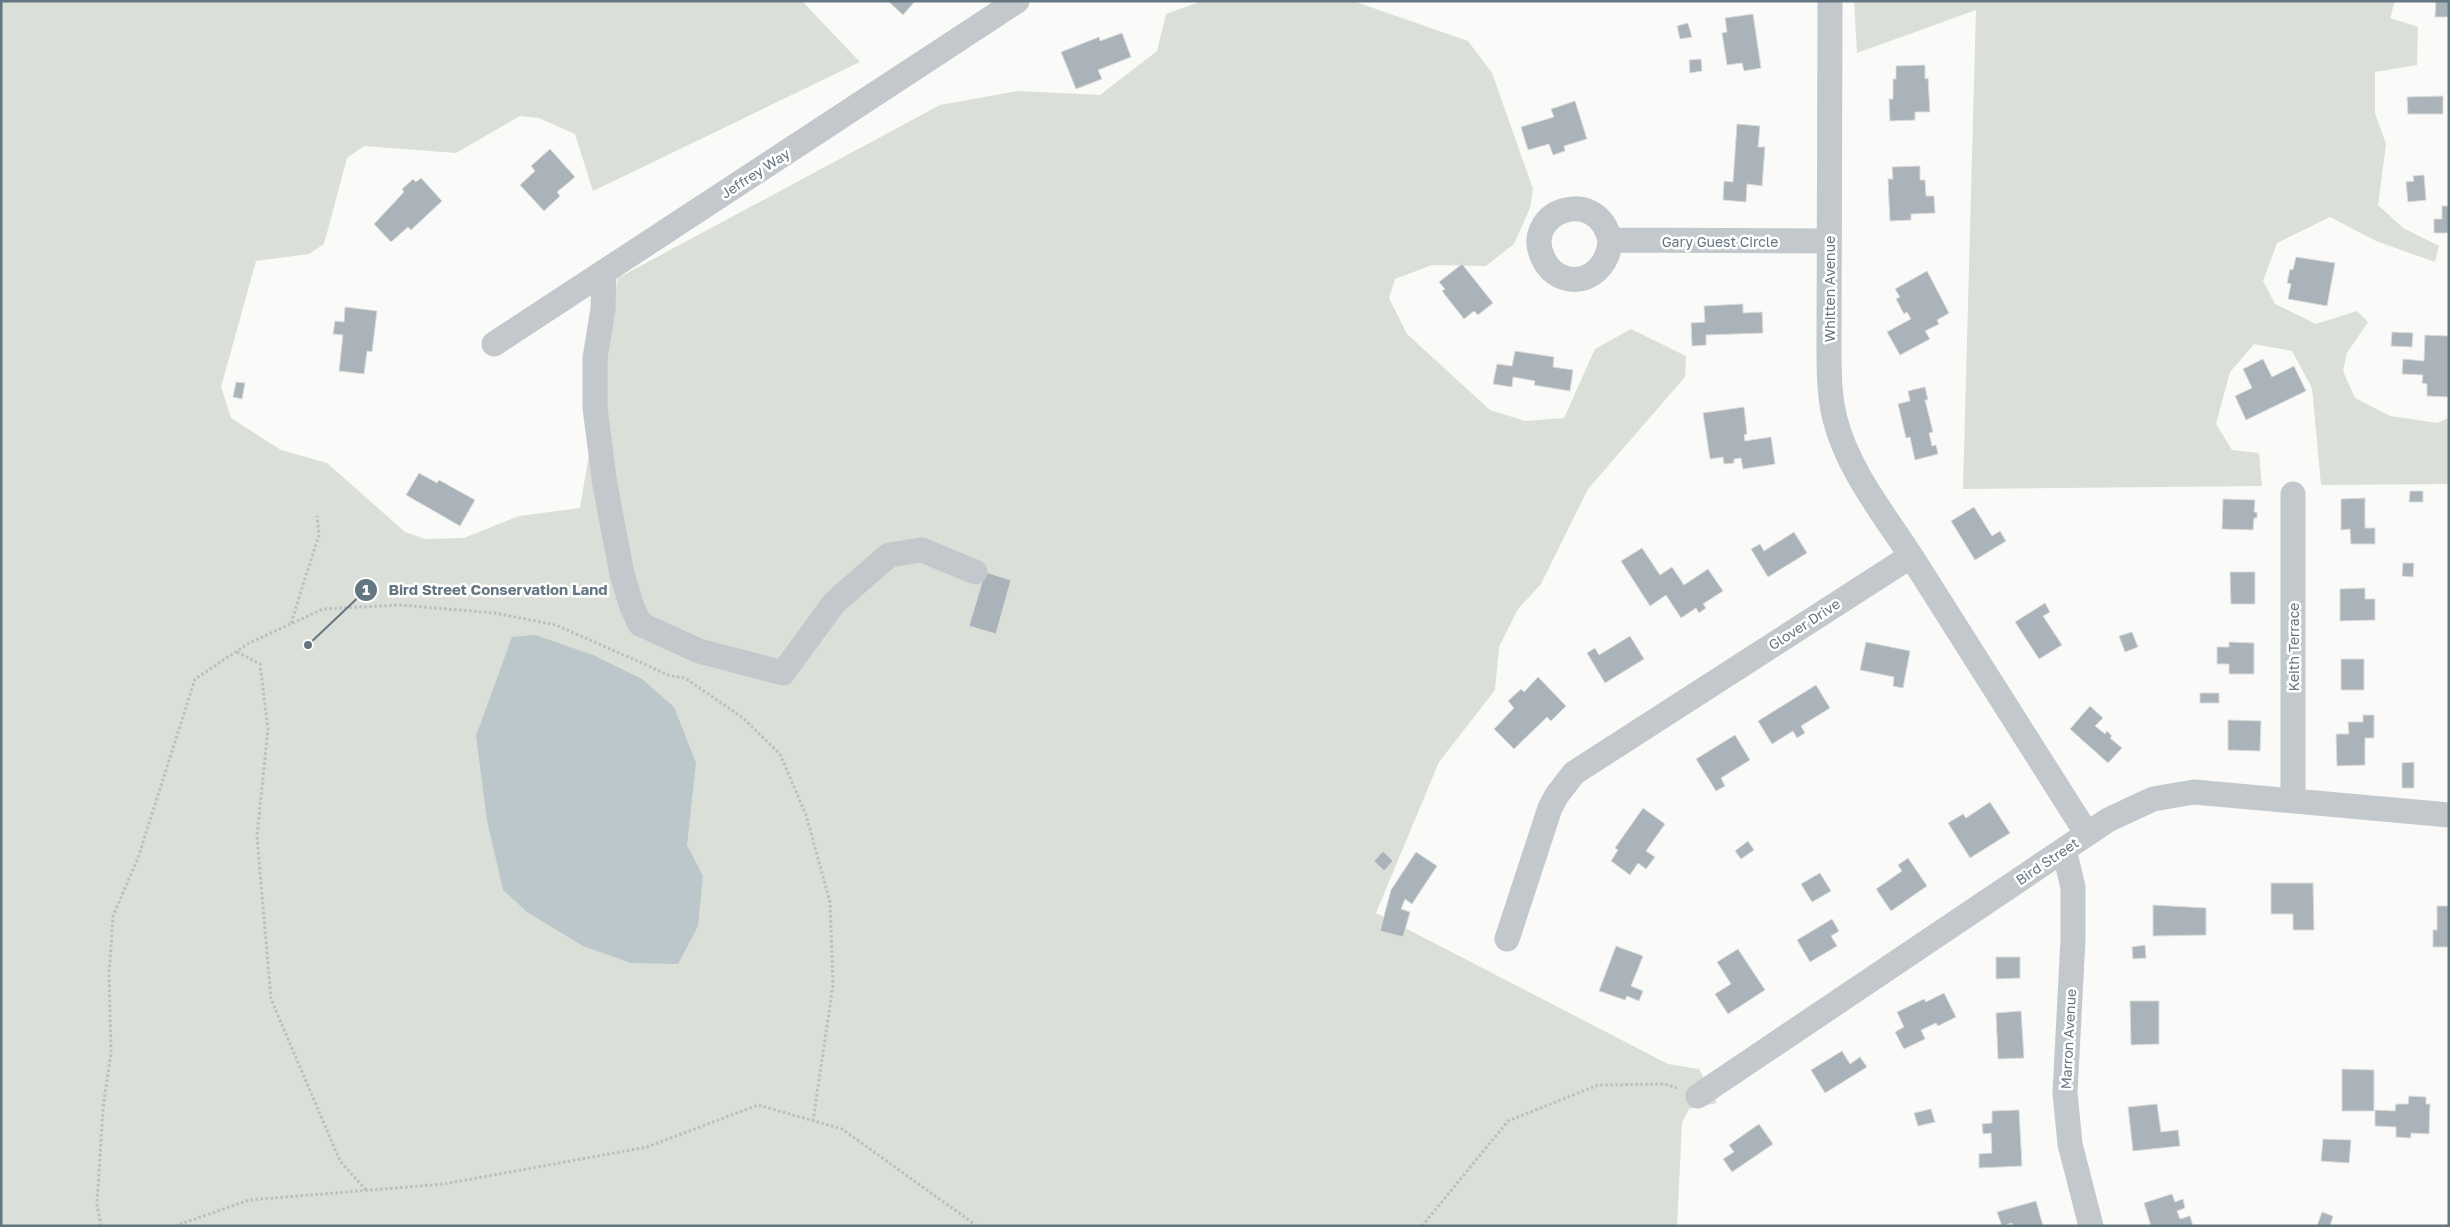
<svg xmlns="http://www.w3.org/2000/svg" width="2450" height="1227" viewBox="0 0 2450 1227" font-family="'Golos Text',sans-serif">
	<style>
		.green { fill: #dadfd7 }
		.water { fill: #bbc7cb }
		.building { fill: #aab3b9; stroke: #dcdcda }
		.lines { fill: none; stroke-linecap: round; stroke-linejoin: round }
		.path { stroke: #bbbfc2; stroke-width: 3; stroke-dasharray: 2.5 2.5; stroke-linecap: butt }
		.minor { stroke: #c3c8cc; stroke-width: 25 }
		.labels { text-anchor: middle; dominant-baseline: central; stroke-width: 5; stroke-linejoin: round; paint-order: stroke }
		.street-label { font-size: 14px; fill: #657683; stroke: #fff }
		.leader { fill: none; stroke: #657683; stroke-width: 2 }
		.callout-dot { fill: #657683; stroke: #fff; stroke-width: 2 }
		.mark-label { font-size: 15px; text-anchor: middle; font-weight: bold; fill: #fff }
		.callout-label { font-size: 15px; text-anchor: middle; font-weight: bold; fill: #657683; stroke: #fff; stroke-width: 5; stroke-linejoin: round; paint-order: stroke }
	</style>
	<rect width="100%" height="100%" fill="#fafaf8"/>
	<path class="green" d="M1,1H802L860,62L593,191L575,134L539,118L520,116L456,153L364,146L347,158L324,244L309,254L256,261L221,387L231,418L281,450L327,463L405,532L425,539L464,538L519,516L580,508L618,278L940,105L1018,91L1100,95L1157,51L1166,14L1202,1H1353L1468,41L1492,73L1533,189L1530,208L1514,244L1486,266L1432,265L1395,279L1389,298L1407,334L1490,410L1525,421L1564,418L1595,349L1631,329L1686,356L1685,377L1588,489L1541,584L1518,609L1499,647L1495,690L1439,762L1376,913L1668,1064L1699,1069L1717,1103L1689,1109L1682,1123L1677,1226H1Z
		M1854,1H2395L2390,18L2418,27L2417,65L2375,72V113L2386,144L2378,205L2403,228L2439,246L2435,262L2376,241L2330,217L2277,243L2263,281L2275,304L2316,324L2357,311L2368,322L2347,353L2343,371L2355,398L2390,416L2438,423L2449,417V484L2321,485L2312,388L2292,351L2254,344L2230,372L2216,424L2232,450L2259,453L2262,486L1963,489L1976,10L1857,53Z"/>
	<path class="water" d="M535,635L593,655L642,679L674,707L696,763L687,845L703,876L698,926L678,964L631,963L583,946L527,912L503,890L487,820L476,736L512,637Z"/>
	<path class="building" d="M888,1H915L903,15Z
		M2436,1H2449V17H2435Z
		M1753,14L1761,68L1744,71L1742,63L1727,65L1722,33L1727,32L1725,18Z
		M1688,23L1692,37L1680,39L1677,26Z
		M1122,33L1131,57L1098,70L1102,79L1076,89L1061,52L1099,37L1100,41Z
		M1701,59L1702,71L1690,73L1689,60Z
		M1925,65V79L1928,78L1930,112H1915V120L1890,121L1889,99H1893V79H1896V66Z
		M2443,96V114H2408L2407,97Z
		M1575,101L1587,139L1564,146L1565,151L1553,155L1549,144L1528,150L1521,127L1554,117L1551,109Z
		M1737,124L1760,126L1758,147H1765L1762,186L1747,184L1746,202L1723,200L1724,181L1733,182Z
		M550,149L575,177L557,192L560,196L544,211L520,185L535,171L531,166Z
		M1920,166V180H1925L1926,196H1934L1935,213L1911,214V220L1890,221L1888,179H1893L1892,167Z
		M2424,175L2426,200L2408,202L2406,182L2414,181L2413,176Z
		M421,178L442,201L411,230L408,227L391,242L374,224L404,192L402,189L413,179L416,182Z
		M2442,206H2449V233H2434V219H2442Z
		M2296,257L2335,263L2327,306L2288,299L2291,284L2287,283L2290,269L2293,270Z
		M1462,264L1493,303L1478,315L1474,311L1464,319L1442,291L1445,289L1439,282Z
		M1927,271L1949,313L1937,320L1939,324L1925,331L1930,339L1900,355L1887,332L1911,319L1907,312L1904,314L1896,299L1900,297L1895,289Z
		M1743,304V313L1762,312L1763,333L1706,335V345L1692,346L1691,323L1705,322L1704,306Z
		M345,307L377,311L372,352L367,351L364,374L339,371L343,335L333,334L335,321L344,322Z
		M2392,332L2413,333L2412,347L2391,346Z
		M2425,335L2449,336V397L2427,396V384L2422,383L2423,375L2402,374L2403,359L2424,361Z
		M1515,351L1554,357L1553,367L1573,370L1570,391L1534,385L1535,381L1513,377L1512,387L1493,384L1497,364L1512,366Z
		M2263,359L2272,377L2294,366L2306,391L2246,420L2235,396L2252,388L2243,369Z
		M236,382L245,383L242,399L233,397Z
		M1925,387L1928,400H1925L1933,432L1929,433L1932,446L1936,445L1938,454L1915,460L1910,437L1906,438L1898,404L1910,401L1908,391Z
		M1744,407L1747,434L1744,435L1745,441L1771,437L1775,464L1743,469L1741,458L1734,459V463L1724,464L1723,457L1710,459L1703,413Z
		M419,473L437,483L439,480L475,500L460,526L406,495Z
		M2410,491H2423V502H2409Z
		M2365,498V528H2375V544H2351L2350,529L2341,530V499Z
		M2223,499L2255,500L2254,512H2257V518H2254L2253,530L2222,529Z
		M1974,507L1992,536L2000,531L2006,541L1975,560L1951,521Z
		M1794,532L1807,553L1768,577L1751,549L1760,544L1764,551Z
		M1642,548L1660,575L1672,567L1684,585L1708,569L1723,591L1703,604L1706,608L1699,613L1696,608L1681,618L1666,595L1650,606L1621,561Z
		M2403,563H2414L2413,577L2402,576Z
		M985,572L1011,580L996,634L969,626Z
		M2230,572H2255V604H2231Z
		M2365,588V599H2375V620L2340,621V589Z
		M2045,603L2050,612L2043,616L2062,645L2039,659L2015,622Z
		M2132,632L2138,647L2125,652L2119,636Z
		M1630,636L1644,659L1605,683L1587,653L1595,648L1599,655Z
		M1866,642L1910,651L1903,688L1893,686L1894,677L1860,670Z
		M2229,642L2254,643V674H2229V664H2217V647H2229Z
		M2341,659H2364V690H2341Z
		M1538,677L1566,706L1551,721L1547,717L1514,749L1494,729L1514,708L1508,701L1521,689L1524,692Z
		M1816,685L1830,708L1801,726L1805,733L1797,738L1793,731L1772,744L1758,721Z
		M2200,693H2219V703H2200Z
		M2090,706L2103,718L2095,726L2105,734L2107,731L2112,736L2110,738L2122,748L2108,763L2070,729Z
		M2363,715H2374V738H2365V765L2337,766L2336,734H2349L2348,722H2363Z
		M2228,720L2261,721L2260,751L2228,750Z
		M1735,735L1750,760L1721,778L1725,786L1716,791L1696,759Z
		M2414,762V788H2402V763Z
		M1990,802L2010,833L1970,858L1948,823L1963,814L1966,818Z
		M1643,808L1665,824L1646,851L1655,857L1646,869L1638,863L1630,875L1611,861L1618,850L1615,848Z
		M1748,841L1754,850L1741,859L1735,851Z
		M1383,851L1393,861L1384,871L1374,861Z
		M1416,852L1437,866L1412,904L1405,899L1401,909L1410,912L1403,937L1380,931L1391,890Z
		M1908,858L1927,886L1891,911L1876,889L1902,871L1898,865Z
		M1820,873L1831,891L1812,902L1801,884Z
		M2271,883H2313L2314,930H2293V914H2271Z
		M2153,905L2206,908V935L2153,936Z
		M2437,906H2449V947H2433V930H2437Z
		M1832,919L1839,931L1831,936L1837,946L1810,962L1797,940Z
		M2145,945L2146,958L2133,959L2132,947Z
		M1616,946L1643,956L1631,986L1643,991L1639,1001L1627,996L1625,1000L1599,991Z
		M1738,949L1765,990L1728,1014L1715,994L1731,984L1717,962Z
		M1996,957H2020V978L1996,979Z
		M1944,993L1956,1017L1938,1026L1936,1023L1921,1030L1925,1039L1904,1049L1895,1032L1904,1027L1897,1012L1924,999L1926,1002Z
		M2130,1001H2159V1044L2131,1045Z
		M2021,1011L2024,1058L1998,1059L1996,1013Z
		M1842,1051L1850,1064L1860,1057L1867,1067L1825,1093L1811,1070Z
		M2342,1069L2374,1070V1111H2342Z
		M2409,1096L2426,1097V1104H2430L2429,1134L2411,1133V1138L2396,1137V1127L2375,1126V1110L2395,1111L2396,1104H2408Z
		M2157,1104L2161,1132L2178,1130L2180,1146L2133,1151L2128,1107Z
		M1931,1109L1935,1122L1918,1126L1914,1113Z
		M2019,1110L2022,1166L1979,1168V1154L1992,1153L1991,1133L1983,1134L1982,1124L1992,1123V1111Z
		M1759,1124L1773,1144L1732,1172L1723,1159L1734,1152L1729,1145Z
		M2323,1139L2351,1140L2349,1163L2321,1161Z
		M2172,1194L2175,1202L2183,1199L2185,1208L2177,1211L2180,1219L2190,1216L2193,1226H2151L2144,1203Z
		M2036,1201L2043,1226H2013L2012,1223L2002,1226L1997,1212Z
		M2322,1212L2333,1216L2330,1226H2317Z"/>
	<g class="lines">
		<path class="path" d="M291,623L319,535L317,516
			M237,652L260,664L268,729L257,836L271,999L340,1161L366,1190
			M101,1226L97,1204L103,1108L111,1053L109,975L113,916L138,858L195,679L249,643L323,609L399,605L495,613L556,625L671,676L685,678L743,718L780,754L806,815L830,902L833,985L813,1121
			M175,1226L249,1200L444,1184L647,1147L758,1105L842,1129L977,1226
			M1422,1226L1508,1121L1598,1085L1665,1084L1677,1088"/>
		<path class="minor" d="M1830,1L1829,346C1829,370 1829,396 1835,419C1848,470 1883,513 1911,556
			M1610,240C1609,264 1590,285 1565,278C1555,275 1547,267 1543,258C1521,212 1597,184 1610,240L1829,241
			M604,272L603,309L595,358V408L605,485L622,574L632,607L640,624L699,651L783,673L834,603L889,555L922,550L975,572
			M494,344L1017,1
			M2293,800V494
			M2064,850L2073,887V939L2065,1093L2070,1144L2091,1226
			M1507,939L1550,808L1557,795L1574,773L1911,556L2087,834
			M1698,1096L2108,820L2153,799L2194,792L2449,815"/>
	</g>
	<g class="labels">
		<g class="street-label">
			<text transform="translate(755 173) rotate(-33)">Jeffrey Way</text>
			<text x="1720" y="241">Gary Guest Circle</text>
			<text transform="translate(1829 289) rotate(-90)">Whitten Avenue</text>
			<text transform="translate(1804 624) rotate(-33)">Glover Drive</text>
			<text transform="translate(2293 647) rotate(-90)">Keith Terrace</text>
			<text transform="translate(2047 861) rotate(-34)">Bird Street</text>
			<text transform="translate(2068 1039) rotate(-87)">Marron Avenue</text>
		</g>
	</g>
	<path class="leader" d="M308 645L366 590"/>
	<g class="callout-dot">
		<circle cx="308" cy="645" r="5"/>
		<circle cx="366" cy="590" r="12"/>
	</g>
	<g class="mark-label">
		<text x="366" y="595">1</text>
	</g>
	<g class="callout-label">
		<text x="498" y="595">Bird Street Conservation Land</text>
	</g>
	<rect width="2450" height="1227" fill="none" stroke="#657683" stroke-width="5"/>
</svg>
